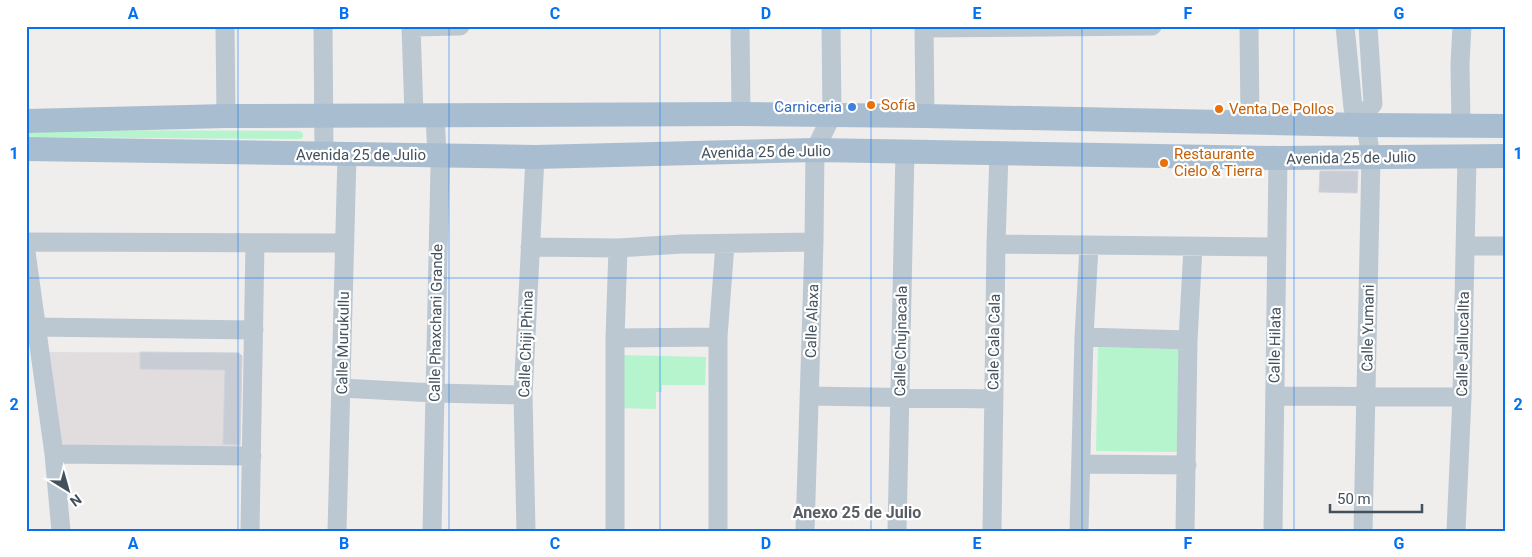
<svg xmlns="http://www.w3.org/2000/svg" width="1532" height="557" viewBox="0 0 1532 557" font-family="Roboto,sans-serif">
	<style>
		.education { fill: #e1dddf }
		.green { fill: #b5f4cc }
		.building { fill: #c8ccd4; stroke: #d0d3da }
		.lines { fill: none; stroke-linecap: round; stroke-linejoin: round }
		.minor { stroke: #bbc8d1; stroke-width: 19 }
		.major { stroke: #a9bdd0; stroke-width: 24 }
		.grid { fill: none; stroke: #0471f3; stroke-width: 1; stroke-opacity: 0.55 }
		.food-dot { fill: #e8710a; stroke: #fff; stroke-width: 2 }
		.shop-dot { fill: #3f7fe0; stroke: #fff; stroke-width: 2 }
		.labels { text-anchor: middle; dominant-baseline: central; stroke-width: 4.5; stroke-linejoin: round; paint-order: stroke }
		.food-label { font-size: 15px; fill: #c56008; stroke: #fff; text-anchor: start }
		.shop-label { font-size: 15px; fill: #366cbe; stroke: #fff; text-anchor: end }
		.street-label { font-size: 15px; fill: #43515d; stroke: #fff }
		.neighbourhood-label { font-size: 16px; font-weight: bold; fill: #595d63; stroke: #fff }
		.neatline { fill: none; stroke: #0471f3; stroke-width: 2 }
		.grid-label { font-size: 16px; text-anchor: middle; font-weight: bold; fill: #0471f3 }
	</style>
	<rect width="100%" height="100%" fill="#f0eded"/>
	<path class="education" d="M44,352L239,353L242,357L240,461L54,463Z"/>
	<path class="green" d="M26,130L300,131L303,134V137L300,139L26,137Z
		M1098,347L1181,349L1178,452L1096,451Z
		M619,355L706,357L705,385H662V392H656V409L618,408Z"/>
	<path class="building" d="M1320,171H1358L1357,193L1319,192Z
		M140,352L239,353L242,356L240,445L223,444L225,370L140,369Z"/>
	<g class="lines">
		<path class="minor" d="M225,26L226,116
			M323,26L324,155
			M411,26L414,115
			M740,26L741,114
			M924,26L925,116
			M1249,26L1250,123
			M1345,26L1353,108L1364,114
			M411,27L460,26
			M924,28L1152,26
			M1461,126L1460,64L1462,26
			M26,242L345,243
			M996,244L1277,247
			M1465,246H1506
			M530,247L618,248L682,244L814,242
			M26,252L54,454L61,531
			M36,327L254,330
			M1084,337L1188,340
			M615,338L718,337
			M342,388L434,393L523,395
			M809,396L993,399
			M1275,396L1462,397
			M54,454L252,456
			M1081,464L1187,465
			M250,531L255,243
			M337,531L347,155
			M432,531L440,167L437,155L435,116
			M526,531L523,395L535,157
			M615,531V338L618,248
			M718,531V337L725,244
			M805,531L814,242L815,150L832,115L831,26
			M897,531L905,151
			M992,531L996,244L999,153
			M1079,531L1084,337L1089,246
			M1185,531L1188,340L1193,247
			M1273,531L1278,158
			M1363,531L1371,157L1364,114L1373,104L1368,26
			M1456,531L1462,397L1467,157"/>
		<path class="major" d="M26,121L226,116L741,114L925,116L1365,125L1506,126
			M26,149L535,157L815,150L1278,158L1506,156"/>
	</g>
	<path class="grid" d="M238,26V531M449,26V531M660,26V531M871,26V531M1082,26V531M1294,26V531M26,278H1506"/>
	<g class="food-dot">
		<circle cx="871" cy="105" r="5"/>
		<circle cx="1219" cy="109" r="5"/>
		<circle cx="1164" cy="163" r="5"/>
	</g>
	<circle class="shop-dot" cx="852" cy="107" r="5"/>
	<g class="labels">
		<g class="food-label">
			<text x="881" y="105">Sofía</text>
			<text x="1229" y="109">Venta De Pollos</text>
			<text x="1174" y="154">Restaurante<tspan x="1174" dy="17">Cielo &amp; Tierra</tspan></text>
		</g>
		<g class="shop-label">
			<text x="842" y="107">Carniceria</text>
		</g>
		<g class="street-label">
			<text transform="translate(766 152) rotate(-1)">Avenida 25 de Julio</text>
			<text x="361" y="155">Avenida 25 de Julio</text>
			<text transform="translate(1351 158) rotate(-1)">Avenida 25 de Julio</text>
			<text transform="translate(812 321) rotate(-88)">Calle Alaxa</text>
			<text transform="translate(436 323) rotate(-89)">Calle Phaxchani Grande</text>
			<text transform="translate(1368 328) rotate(-89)">Calle Yumani</text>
			<text transform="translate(901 341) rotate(-89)">Calle Chujnacala</text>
			<text transform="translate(994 342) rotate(-89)">Cale Cala Cala</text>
			<text transform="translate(343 343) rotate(-89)">Calle Murukullu</text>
			<text transform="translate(526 344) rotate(-88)">Calle Chiji Phina</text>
			<text transform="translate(1463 344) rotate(-89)">Calle Jallucallta</text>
			<text transform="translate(1275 345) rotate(-89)">Calle Hilata</text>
		</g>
		<g class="neighbourhood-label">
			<text x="857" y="512">Anexo 25 de Julio</text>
		</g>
	</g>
	<rect width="1532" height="557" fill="none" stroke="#ffffff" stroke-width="55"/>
	<g transform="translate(68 490) rotate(143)" stroke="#ffffff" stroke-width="4" paint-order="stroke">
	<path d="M0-4L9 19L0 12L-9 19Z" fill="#43515d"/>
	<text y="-8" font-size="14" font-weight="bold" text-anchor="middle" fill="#43515d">N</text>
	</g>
	<path d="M1330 504v8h92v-8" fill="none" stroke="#43515d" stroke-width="2.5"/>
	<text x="1337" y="504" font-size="15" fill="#43515d" stroke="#ffffff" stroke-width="4" paint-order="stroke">50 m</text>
	<rect x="28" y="28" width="1476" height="502" class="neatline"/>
	<g class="grid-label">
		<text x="133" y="19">A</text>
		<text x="344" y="19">B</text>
		<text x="555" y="19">C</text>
		<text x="766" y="19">D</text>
		<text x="977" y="19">E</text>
		<text x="1188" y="19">F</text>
		<text x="1399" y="19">G</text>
		<text x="14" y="159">1</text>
		<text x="1518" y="159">1</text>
		<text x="14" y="410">2</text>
		<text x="1518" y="410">2</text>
		<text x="133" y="549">A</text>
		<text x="344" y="549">B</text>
		<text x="555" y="549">C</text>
		<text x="766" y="549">D</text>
		<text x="977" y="549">E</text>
		<text x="1188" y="549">F</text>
		<text x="1399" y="549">G</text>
	</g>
</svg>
